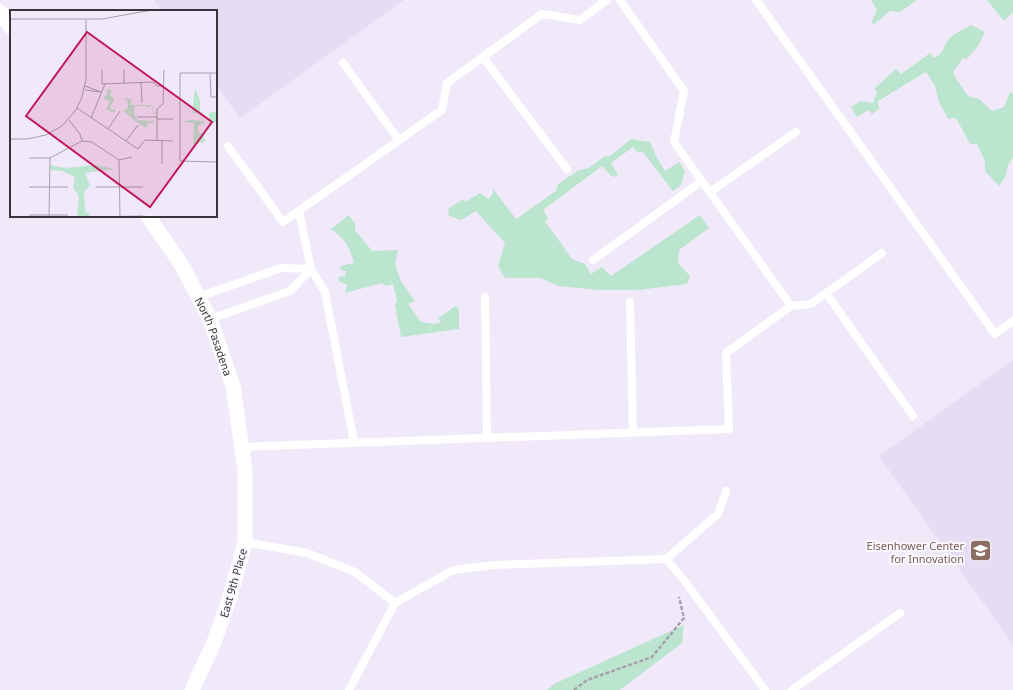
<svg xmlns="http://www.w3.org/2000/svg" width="1013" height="690" viewBox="0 0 1013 690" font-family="'Noto Sans',sans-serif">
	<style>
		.built { fill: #e6dcf3 }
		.green { fill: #bce5cf }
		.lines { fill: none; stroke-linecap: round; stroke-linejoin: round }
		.path { stroke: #a7a1ae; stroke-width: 2.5; stroke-dasharray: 4 2; stroke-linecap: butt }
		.lane { stroke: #fff; stroke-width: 8 }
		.street { stroke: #fff; stroke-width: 15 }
		.labels { text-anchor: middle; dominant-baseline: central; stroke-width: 4; stroke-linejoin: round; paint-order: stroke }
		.street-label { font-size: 11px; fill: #37343b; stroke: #fbf8ff }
		.education-label { font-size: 11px; fill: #785e54; stroke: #fbf8ff; text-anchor: end }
		.inset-road { fill: none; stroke: #a6a1ad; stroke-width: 1 }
		.view { fill: #c2185b; fill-opacity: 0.15; stroke: #c2185b; stroke-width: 2 }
		.inset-edge { fill: none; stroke: #37343b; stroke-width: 2 }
	</style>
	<rect width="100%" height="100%" fill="#f0e9f9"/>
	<path class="built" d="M154,0H404L240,118L216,85V11H162Z
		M1013,360V645L879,456Z"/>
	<path class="green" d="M871,0H917L900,12L890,11L873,25L872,21L877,10Z
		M987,0H1013V12L1004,21Z
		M971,25L985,32L978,46L967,59L963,58L953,72L957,80L968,96L979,99L992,111L1004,107L1010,92L1013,94V157L1008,165L1006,176L999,186L985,171V161L977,144H970L956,118L948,119L939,102L935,86L926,72L878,101L879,109L872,114L868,110L857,117L851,107L861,101L873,103L877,93L875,88L896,69L901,74L930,53L934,58C944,54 943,46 949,39C954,33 965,29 971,25Z
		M631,139L650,142L657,158L665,171L679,162L685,171L681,185L673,191L642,151L638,153L633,147L611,163L618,175L615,177L610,175L602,166L543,210L548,218L545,221L572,259L585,264L591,274L602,267L611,276L700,215L709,228L679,250L678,263L690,276L687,284L638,290H599L558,286L541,278H505L498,266L505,243L476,211L461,220L448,215L449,208L462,200L467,201L480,193L489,199L493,193V189L516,219L556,191L558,184L579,170L589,168L605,156H610Z
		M349,215L355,224V230L372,251L398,250L395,264L401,281L415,301L408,304L421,322L435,324L441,322L438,318L456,306L459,309V329L401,337L395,305L397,301L393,284L386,286L382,283L345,293L347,285L338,281L340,276L345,277L346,271L341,270L340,266L354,263C349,246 346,240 331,229Z
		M684,625L682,643L620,690H547L556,683Z"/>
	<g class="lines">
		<path class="path" d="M574,690L587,680L652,657L684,618L679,597"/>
		<path class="lane" d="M620,0L684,91L674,142L791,306
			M756,0L995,334L1013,321
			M483,57L567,169
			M343,63L399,140
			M228,146L283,222L442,110L447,83L542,14L580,20L607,0
			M710,192L796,132
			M299,211L311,269L325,292L354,442
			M593,260L702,181
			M826,293L913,416
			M198,297L281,268L311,269
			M485,297L487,438
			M630,302L633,433
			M210,319L290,291L311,269
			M242,447L729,429L726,353L791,306L811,304L882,253
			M245,542L307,553L355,572L395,603
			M666,559L718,514L726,491
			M349,690L395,603L453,570L495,565L666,559L684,580L765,690
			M792,690L900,613"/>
		<g class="street">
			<path d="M0,12L11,27"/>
			<path id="s1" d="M148,216L181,264L210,319L233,386L245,470V542L230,597L213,645L192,690"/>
		</g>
	</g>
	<defs>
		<symbol id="school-square" viewBox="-11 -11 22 22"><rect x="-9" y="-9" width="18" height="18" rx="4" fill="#8d6e63" stroke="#fbf8ff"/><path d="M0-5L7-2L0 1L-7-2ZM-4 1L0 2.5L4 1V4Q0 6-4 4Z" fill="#fff"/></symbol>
	</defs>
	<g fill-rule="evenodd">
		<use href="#school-square" x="968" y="538" width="25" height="25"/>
	</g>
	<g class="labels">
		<g class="street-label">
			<text stroke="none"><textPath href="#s1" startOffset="138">North Pasadena</textPath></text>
			<text transform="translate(233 583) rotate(-74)">East 9th Place</text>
		</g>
		<g class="education-label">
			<text x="964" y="545">Eisenhower Center<tspan x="964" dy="13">for Innovation</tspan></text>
		</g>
	</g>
	<g transform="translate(10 10)">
		<rect width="207" height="207" fill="#f0e9f9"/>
		<path d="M185,78L190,90V101L194,103H182ZM97,79H101V86L104,88L100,99L106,100L104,103L96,99L100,92L93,88L97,85ZM113,88L121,89V95H142L144,102H146L144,105L142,96L137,98L136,96H125L124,104L128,110L144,111V113H138L136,118L125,111L114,101L118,97L117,90ZM207,101V112L199,114V103ZM180,110L194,111L195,113L188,116V120L189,124L193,123L195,132L183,134L184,113L172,112ZM40,155L55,158L85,155L105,159L75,163L80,175L74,182L75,202L80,204L78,207H67L69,187L63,177L65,167L52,161L40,160Z" fill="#bce5cf"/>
		<path class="inset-road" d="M0,9H92L142,0M92,60V74L143,72L147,76H153M114,60V74M200,63L201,87H207M207,63H170V151L207,152M131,72L132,93M75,76L91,82M75,80L91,82M67,98L128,139L135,130L163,131M127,107H147M81,108L95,74M147,109H163M59,110L70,124L72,131M98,119L110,101M0,129H17L36,125L52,116L65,101L71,90L76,70V10M147,130V99L153,94L154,60M116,131L128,115M19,148H40M109,150L122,147M152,154V131M19,177H58M86,177H133M19,205H58M39,207L40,148L72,131L82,132L109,150L110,207M82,207L133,206"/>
		<path class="view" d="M77,22L202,112L140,197L16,106Z"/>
		<rect width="207" height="207" class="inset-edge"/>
	</g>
</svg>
